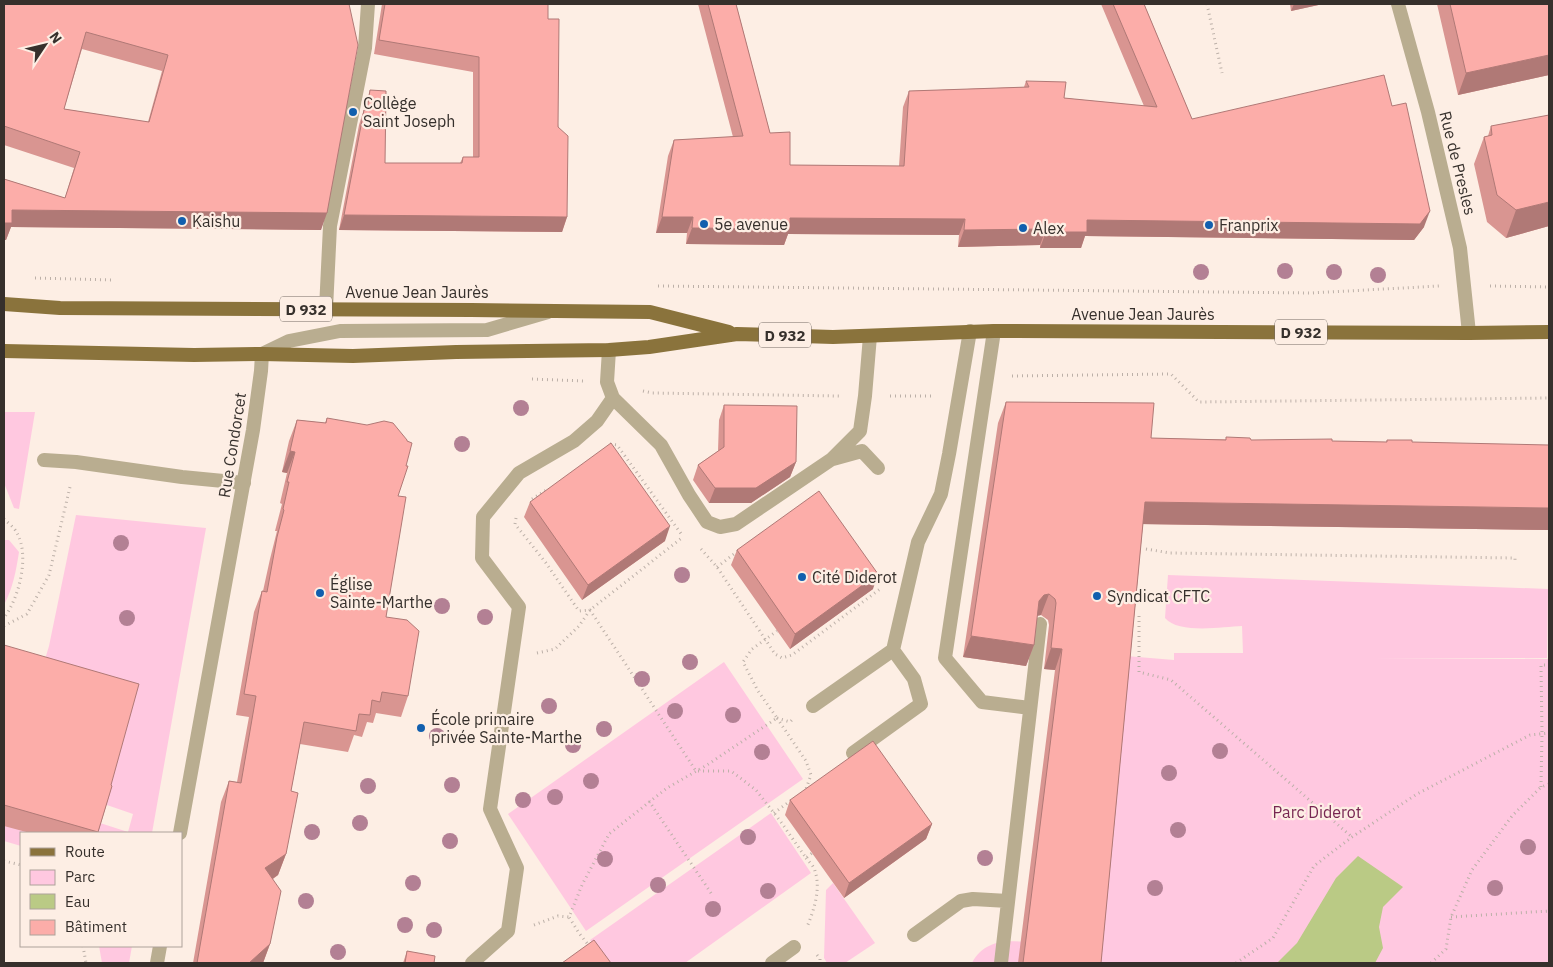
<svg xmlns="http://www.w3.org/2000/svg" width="1553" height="967" viewBox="0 0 1553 967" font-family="'IBM Plex Sans',sans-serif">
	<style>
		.green { fill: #ffc8e0 }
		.water { fill: #baca85 }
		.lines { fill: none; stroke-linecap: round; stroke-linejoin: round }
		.path { stroke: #bcb0a8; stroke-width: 3; stroke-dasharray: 1 4; stroke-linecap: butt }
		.service { stroke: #b9ad90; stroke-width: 14 }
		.minor { stroke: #b9ad90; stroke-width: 14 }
		.primary { stroke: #8a733c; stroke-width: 14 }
		.tree { fill: #b38094 }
		.wall { fill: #d99591; fill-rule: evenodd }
		.shaded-wall { fill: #b07976 }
		.building { fill: #fcada9; stroke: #b07976; fill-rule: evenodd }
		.poi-dot { fill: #125fae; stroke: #fdeee4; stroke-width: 2 }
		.labels { text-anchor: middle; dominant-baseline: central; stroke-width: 4.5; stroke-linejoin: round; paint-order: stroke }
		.shield { fill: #fdeee4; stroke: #726963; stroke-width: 1 }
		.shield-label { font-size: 15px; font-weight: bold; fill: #36302c }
		.poi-label { font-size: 16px; fill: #36302c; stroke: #fdeee4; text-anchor: start }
		.street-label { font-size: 16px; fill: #36302c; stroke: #fdeee4 }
		.park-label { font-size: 16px; fill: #772652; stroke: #fdeee4 }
	</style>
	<rect width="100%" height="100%" fill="#fdeee4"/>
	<path class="green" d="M4,412H35L19,509L14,508L4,483Z
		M76,515L206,528L152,833H97L100,823L128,832L133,814L104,804L40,676L49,646Z
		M4,540H9L19,552C16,571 13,588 4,605Z
		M1168,575L1548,589L1547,658L1375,659H1549V963H972C989,931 1026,943 1056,946L1126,656L1174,660V653H1243L1242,626C1222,627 1178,634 1165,618Z
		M724,662L803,779L586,931L508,814Z
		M771,813L811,873L685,963H607L590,940Z
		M4,825L31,833H21V846L4,841Z
		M833,883L875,943L845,963H827L824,958L826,890Z
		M99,946H132L129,963H102Z"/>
	<path class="water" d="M1358,856L1403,887L1383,907L1379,927L1383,948L1375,963H1277L1297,943L1336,878Z"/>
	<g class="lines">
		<path class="path" d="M1207,4L1222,73
			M35,278L112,280
			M658,286L1311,293L1439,286
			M1490,286L1549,287
			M1012,376L1171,374L1199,402L1549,398
			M532,379L583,381
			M643,391L652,393L839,396
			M890,396H934
			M610,444L617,445L682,535
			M532,499L548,489
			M516,518L515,524L546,563L579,611L590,610L696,771H731L756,790L781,822L806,858L812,853
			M4,519C8,523 15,528 17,533C30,556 19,598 4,618
			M701,549L717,567L775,654L782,658L792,655L880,589
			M1146,549L1170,553L1515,558V563
			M717,567L738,551
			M1139,616V672L1171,680L1352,837
			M4,626L27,614L49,575L70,487
			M537,653L555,649L579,626L590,610L683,537
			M777,718L806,761L811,775L806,789
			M777,718L790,722L792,720
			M1541,787L1542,733L1541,665H1549
			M649,801L713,896
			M774,813L793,799
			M806,858C809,862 814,866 815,871C821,889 814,910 807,927
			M4,861L21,865
			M1451,917L1549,911
			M534,925L558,916L569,917
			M83,946L86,963
			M590,947L579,933L569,917L582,885L609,834L667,788L707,765L777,718L758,691L743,662L752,649L777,631
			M817,955L820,959V963
			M1236,963L1273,938L1314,866L1352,837L1417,794L1530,735L1549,733
			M1431,963L1446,949L1451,917L1472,870L1512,816L1541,787L1549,784"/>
		<path class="service" d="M326,309L330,226L365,48L368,4
			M994,331L945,658L982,702L1030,708
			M613,398L661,445L689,495L707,522L720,527L736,524L832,459L860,431L865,396L870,336
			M833,459L862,451L878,468
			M44,460L76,462L182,477L244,483
			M813,706L893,650L918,542L941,494L949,454L970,331
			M853,753L921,704L914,679L893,650
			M914,935L961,901L973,899L1008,901
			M472,963L508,931L517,868L490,809L519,607L482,558L483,517L519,473L574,441L597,421L613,398L607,382L609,350
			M772,963L794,947
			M1001,963L1040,624"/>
		<path class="minor" d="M1398,4L1428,112L1460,248L1469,333
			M180,833L253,430L261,371L262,354L289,341L340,331L487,330L548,312
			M157,963L160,946"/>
		<path class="primary" d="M4,304L60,308L471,310L650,312L729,332
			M4,351L194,355L262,354L353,356L456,352L609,350L649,347L737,334L833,337L994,331L1469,333L1549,332"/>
	</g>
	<g class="tree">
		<circle cx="1285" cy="271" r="8"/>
		<circle cx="1201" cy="272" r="8"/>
		<circle cx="1334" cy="272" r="8"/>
		<circle cx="1378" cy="275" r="8"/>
		<circle cx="521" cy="408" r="8"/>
		<circle cx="462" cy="444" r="8"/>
		<circle cx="121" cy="543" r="8"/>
		<circle cx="682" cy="575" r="8"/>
		<circle cx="442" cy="606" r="8"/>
		<circle cx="485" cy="617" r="8"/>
		<circle cx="127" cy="618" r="8"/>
		<circle cx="690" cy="662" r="8"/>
		<circle cx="642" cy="679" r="8"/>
		<circle cx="549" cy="706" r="8"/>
		<circle cx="675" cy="711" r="8"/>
		<circle cx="733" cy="715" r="8"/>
		<circle cx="604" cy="729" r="8"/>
		<circle cx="437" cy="736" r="8"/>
		<circle cx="573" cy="745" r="8"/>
		<circle cx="1220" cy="751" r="8"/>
		<circle cx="762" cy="752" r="8"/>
		<circle cx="1169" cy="773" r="8"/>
		<circle cx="591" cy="781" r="8"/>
		<circle cx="452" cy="785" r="8"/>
		<circle cx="368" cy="786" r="8"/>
		<circle cx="555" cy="797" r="8"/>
		<circle cx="523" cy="800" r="8"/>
		<circle cx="360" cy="823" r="8"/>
		<circle cx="1178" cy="830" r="8"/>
		<circle cx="312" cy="832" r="8"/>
		<circle cx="748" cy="837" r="8"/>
		<circle cx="450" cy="841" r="8"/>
		<circle cx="1528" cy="847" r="8"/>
		<circle cx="985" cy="858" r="8"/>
		<circle cx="605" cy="859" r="8"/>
		<circle cx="413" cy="883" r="8"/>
		<circle cx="658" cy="885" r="8"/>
		<circle cx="1155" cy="888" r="8"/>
		<circle cx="1495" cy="888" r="8"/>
		<circle cx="768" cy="891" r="8"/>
		<circle cx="306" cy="901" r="8"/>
		<circle cx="713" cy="909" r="8"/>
		<circle cx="405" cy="925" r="8"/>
		<circle cx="434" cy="930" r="8"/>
		<circle cx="338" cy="952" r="8"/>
	</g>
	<path class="wall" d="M4,4H349L321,230L11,227L6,240H4V179L65,198L74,168L4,145ZM82,49L162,71L148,122L64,109Z
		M382,4H548V19L567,217L562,232L339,230L359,125L370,90L385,163H460L463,157H473V72L374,54Z
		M698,4H736L770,133L790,165L899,166L903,107L909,91L1024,87L1026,81L1064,98L1144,106L1101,4H1144L1192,119L1392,106L1424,227L1414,240L1085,236L1081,248H1040V245L958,247L959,235L788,234L784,245L686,244L687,233H656L668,156L674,140L733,137Z
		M1290,4H1323L1291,11Z
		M1437,4H1549V75L1458,95Z
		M1491,126L1549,226L1506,238L1487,222L1474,164L1484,137L1488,136Z
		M1006,402L1151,438L1251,440L1332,441L1386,442L1387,440L1412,442L1549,530L1143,524L1101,963H1018L1055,670L1044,669L1049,625L1048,620L1041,615L1037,616L1034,645L1026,666L963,657L998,423Z
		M724,405L796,462L790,477L751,503H709L693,480L698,465L718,451L719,420Z
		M327,418L398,496L386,617L408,696L401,717L376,713L373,723L367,722L362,737L354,735L348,752L300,744L291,791L286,854L278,875L273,879L270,944L263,963H193L221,802L229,781L237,782L249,717L236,715L254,612L262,591H263L270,559L277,531H275L282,504L280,503L287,473L282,472L289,441L297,420L325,423Z
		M530,502L665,541L582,600L524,517Z
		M737,550L873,589L790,649L731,565Z
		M4,645L111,785L112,786L98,833H30L4,826Z
		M790,800L932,824L926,839L844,898L785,815Z
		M407,951L434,963H403Z"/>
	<path class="shaded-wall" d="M1294,4H1323L1291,11Z
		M1549,55V75L1458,95L1466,73Z
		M1549,202V226L1506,238L1516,210Z
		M12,210L327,213L321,230L11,227L6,240H4V223Z
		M1430,211L1424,227L1414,240L1085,236L1081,248H1040L1046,232L1087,220Z
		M344,215L567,217L562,232L339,230Z
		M662,217H693L687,233H656Z
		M790,218L965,219L959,235L788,234L784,245L686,244L692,228Z
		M1046,229L1040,245L958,247L964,230Z
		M290,451L295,452L287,473L282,472Z
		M796,462L790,477L751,503H709L715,488Z
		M1145,502L1549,508V530L1137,524Z
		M670,526L665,541L582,600L588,585Z
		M878,574L873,589L790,649L795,634Z
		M1049,594L1041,615L1036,616L1039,601L1044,595Z
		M971,636L1034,645L1026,666L963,657Z
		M1051,648L1062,649L1055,670L1044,669Z
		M932,824L926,839L844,898L849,883Z
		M286,854L278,875L257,889L265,868Z
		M270,944L263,963H249Z"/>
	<path class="building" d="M4,4H349L358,45L327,213L12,210V223H4V179L65,198L80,152L4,126ZM86,32L168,55L149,122L64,109Z
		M385,4H548V19H559L558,127L568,136L567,217L344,215L364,110H367L370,90L386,91L385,163H462L463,157H479V57L379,40Z
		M708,4H736L770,133L790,132V165L904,166L909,91L1029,87L1026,81L1066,82L1064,98L1157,107L1113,4H1144L1192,119L1384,75L1392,106L1406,103L1430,211L1420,224L1087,220V232H1046V229L964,230L965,219L790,218V229L692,228L693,217H662L674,140L743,136Z
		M1450,4H1549V55L1466,73Z
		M1549,115V202L1516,210L1497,195L1484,137L1492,135L1491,126Z
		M1006,402L1154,403L1151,438L1226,440V437L1250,438L1251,440L1332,439V441L1387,442V440H1412V442L1549,445V508L1145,502L1101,963H1023L1062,649L1051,648L1056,603L1055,599L1049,594L1044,595L1039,601L1034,645L971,636Z
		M724,405L797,406L796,462L756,488H715L698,465L724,447Z
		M327,418L367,425L384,421L393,423L407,440V441L412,443L406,466H408L398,496L406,497L386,617L407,620L419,631L408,696L382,692L380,702L372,700L370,715L359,714L356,731L304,722L291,791L298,793L286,854L265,868L281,891L270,944L249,963H197L229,781L241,783L256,696L244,694L262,591L267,592L277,537L284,510L283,509L289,482H287L295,452L290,451L297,420L326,423Z
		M611,443L670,526L588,585L530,502Z
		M819,491L878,574L795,634L737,550Z
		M4,645L139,684L111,785L112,786L98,832L4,805Z
		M873,741L932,824L849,883L790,800Z
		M594,940L611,963H562Z
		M407,951L435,956L434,963H405Z"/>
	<g class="poi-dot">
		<circle cx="353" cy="112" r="5"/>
		<circle cx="182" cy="221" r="5"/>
		<circle cx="704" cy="224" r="5"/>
		<circle cx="1209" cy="225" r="5"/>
		<circle cx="1023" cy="228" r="5"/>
		<circle cx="802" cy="577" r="5"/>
		<circle cx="320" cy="593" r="5"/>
		<circle cx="1097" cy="596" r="5"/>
		<circle cx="421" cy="728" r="5"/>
	</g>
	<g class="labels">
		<g class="shield">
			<rect x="280" y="296.5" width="52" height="25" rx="4"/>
			<rect x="1275" y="319.5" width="52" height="25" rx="4"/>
			<rect x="759" y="322.5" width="52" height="25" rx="4"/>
		</g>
		<g class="shield-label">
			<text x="306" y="309">D 932</text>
			<text x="1301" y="332">D 932</text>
			<text x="785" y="335">D 932</text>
		</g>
		<g class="poi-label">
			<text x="363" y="103">Collège<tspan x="363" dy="18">Saint Joseph</tspan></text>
			<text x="192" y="221">Kaishu</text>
			<text x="714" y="224">5e avenue</text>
			<text x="1219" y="225">Franprix</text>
			<text x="1033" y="228">Alex</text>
			<text x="812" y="577">Cité Diderot</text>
			<text x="330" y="584">Église<tspan x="330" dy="18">Sainte-Marthe</tspan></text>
			<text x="1107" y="596">Syndicat CFTC</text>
			<text x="431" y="719">École primaire<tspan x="431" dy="18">privée Sainte-Marthe</tspan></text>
		</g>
		<g class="street-label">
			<text transform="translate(1458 163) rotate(76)">Rue de Presles</text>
			<text x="417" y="292">Avenue Jean Jaurès</text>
			<text x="1143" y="314">Avenue Jean Jaurès</text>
			<text transform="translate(232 445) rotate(-81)">Rue Condorcet</text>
		</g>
		<g class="park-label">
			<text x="1317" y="812">Parc Diderot</text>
		</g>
	</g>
	<rect width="1553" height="967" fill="none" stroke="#36302c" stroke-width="10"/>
	<rect x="20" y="832" width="162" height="115" fill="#fdeee4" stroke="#ada29a"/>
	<rect x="30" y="848" width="25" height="8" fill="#8a733c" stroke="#ada29a"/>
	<text x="65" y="857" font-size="15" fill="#36302c">Route</text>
	<rect x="30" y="870" width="25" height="15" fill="#ffc8e0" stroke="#ada29a"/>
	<text x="65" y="882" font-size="15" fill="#36302c">Parc</text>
	<rect x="30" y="894" width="25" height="15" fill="#baca85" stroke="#ada29a"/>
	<text x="65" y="907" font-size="15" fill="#36302c">Eau</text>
	<rect x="30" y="920" width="25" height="15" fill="#fcada9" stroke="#ada29a"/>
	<text x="65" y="932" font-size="15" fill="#36302c">Bâtiment</text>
	<g transform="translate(45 45) rotate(55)" stroke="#fdeee4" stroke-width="4" paint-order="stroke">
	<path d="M0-4L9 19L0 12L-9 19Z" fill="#36302c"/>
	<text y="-8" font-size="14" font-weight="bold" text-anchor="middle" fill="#36302c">N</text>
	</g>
</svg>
